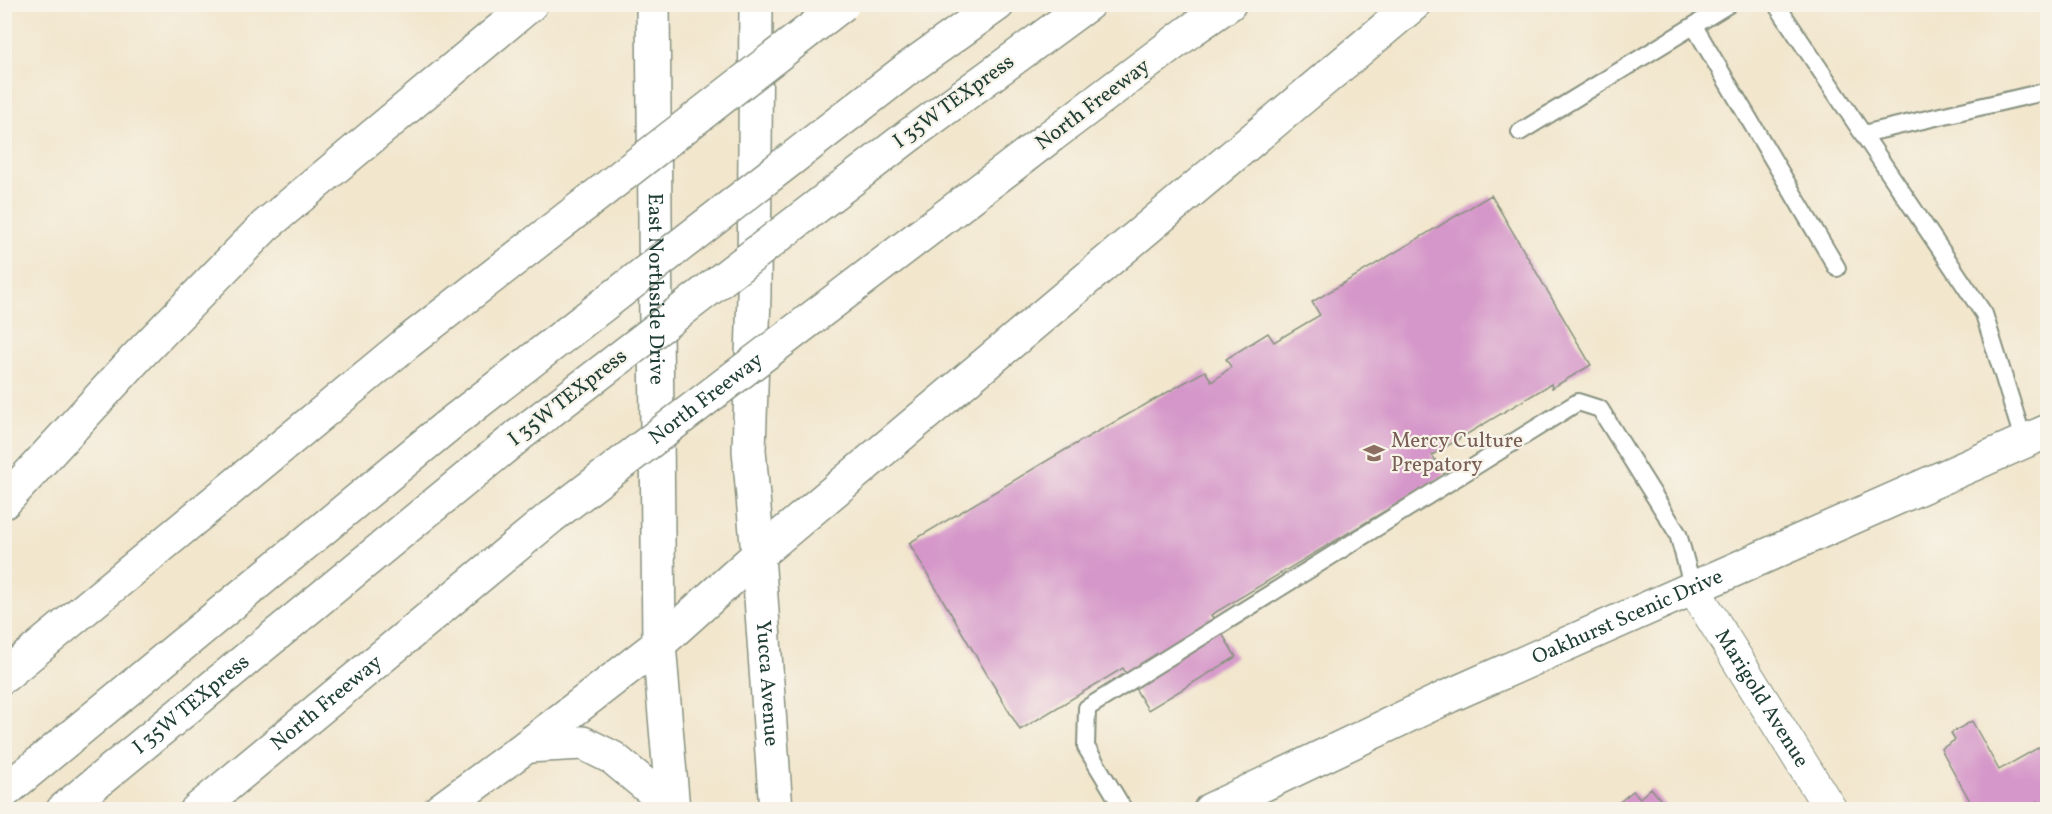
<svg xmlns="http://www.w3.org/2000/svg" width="2052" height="814" viewBox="0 0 2052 814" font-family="Vollkorn,serif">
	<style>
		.building { fill: #d597c9 }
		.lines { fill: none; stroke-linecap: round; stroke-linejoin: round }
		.lane-casing { stroke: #889280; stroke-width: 20 }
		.street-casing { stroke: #889280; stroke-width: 34 }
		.secondary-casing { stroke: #889280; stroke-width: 36 }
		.highway-casing { stroke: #889280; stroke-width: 36 }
		.lane { stroke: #fff; stroke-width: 16 }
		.street { stroke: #fff; stroke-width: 32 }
		.secondary { stroke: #fff; stroke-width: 33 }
		.highway { stroke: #fff; stroke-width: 33 }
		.highway-bridge-casing { stroke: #889280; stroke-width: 36; stroke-linecap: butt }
		.highway-bridge { stroke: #fff; stroke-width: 33 }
		.labels { text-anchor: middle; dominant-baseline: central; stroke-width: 4.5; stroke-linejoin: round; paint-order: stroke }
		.street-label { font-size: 21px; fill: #1f3d34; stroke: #f7f3e8 }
		.education-label { font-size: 21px; fill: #785e54; stroke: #f7f3e8; text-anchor: start }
	</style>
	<rect width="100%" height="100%" fill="#f7f3e8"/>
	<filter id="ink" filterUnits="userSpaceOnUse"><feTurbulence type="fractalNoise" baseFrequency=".0167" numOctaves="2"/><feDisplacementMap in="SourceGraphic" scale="12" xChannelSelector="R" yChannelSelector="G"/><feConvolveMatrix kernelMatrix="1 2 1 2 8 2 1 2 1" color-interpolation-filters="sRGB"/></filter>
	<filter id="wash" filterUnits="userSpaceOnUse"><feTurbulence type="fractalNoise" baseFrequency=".008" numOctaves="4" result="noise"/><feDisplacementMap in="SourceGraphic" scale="24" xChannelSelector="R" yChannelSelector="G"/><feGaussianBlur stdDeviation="1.35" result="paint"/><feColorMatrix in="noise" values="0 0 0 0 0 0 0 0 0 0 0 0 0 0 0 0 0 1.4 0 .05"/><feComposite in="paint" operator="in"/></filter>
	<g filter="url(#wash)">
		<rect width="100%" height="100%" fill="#f2e6cd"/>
		<g id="blocks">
			<path class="building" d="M1491,195L1591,365L1552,388L1551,384L1432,455L1445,475L1211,615L1236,657L1148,710L1123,668L1020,730L909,543L1065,450L1205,371L1212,382L1231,367L1226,359L1268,333L1274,342L1320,315L1312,302Z
				M1972,721L1999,770L2043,745L2048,753V810H2043L2038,801L2023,810H1975L1941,749L1955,740L1951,733Z
				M1651,788L1669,810H1610L1633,791L1640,798Z"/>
		</g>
	</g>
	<g filter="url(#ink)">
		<use href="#blocks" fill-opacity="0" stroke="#889280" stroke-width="1.5"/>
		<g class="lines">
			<defs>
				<path id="lane" d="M1776,4L1863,134
					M1694,26L1837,268
					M1520,132L1729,4
					M2024,442L1984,314L1863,134L2048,91
					M1124,810L1086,747L1087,708L1578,402L1600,409L1678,534L1693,588"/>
				<g id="street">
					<path id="s1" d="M1693,588L1831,810"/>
				</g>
				<g id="secondary">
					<path id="s2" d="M653,4L659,644L673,810"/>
					<path id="s3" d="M756,4L754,295L749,450L758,555L776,810"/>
					<path id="s4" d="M1210,810L1449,696L2048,431"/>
				</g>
				<g id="highway">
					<path d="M906,70L998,4"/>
					<path d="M911,134L1088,4"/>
					<path d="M1051,136L1190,31L1229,4"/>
					<path d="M4,502L137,357L265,226L531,4"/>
					<path d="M4,676L408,342"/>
					<path d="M527,746L583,743L613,758L672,807"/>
					<path d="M4,792L446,427"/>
					<path id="s5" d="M63,810L518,436"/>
					<path id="s6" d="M197,810L551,517"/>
					<path d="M440,810L527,746L659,644L758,555L1414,4"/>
				</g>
			</defs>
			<use href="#lane" class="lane-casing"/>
			<use href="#street" class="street-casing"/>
			<use href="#secondary" class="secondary-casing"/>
			<use href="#highway" class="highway-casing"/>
			<use href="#lane" class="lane"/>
			<use href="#street" class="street"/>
			<use href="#secondary" class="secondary"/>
			<use href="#highway" class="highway"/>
			<defs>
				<g id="highway-bridge">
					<path d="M408,342L843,4"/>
					<path d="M446,427L906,70"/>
					<path d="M518,436L911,134"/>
					<path id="s7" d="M551,517L1051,136"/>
				</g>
			</defs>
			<use href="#highway-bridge" class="highway-bridge-casing"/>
			<use href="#highway-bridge" class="highway-bridge"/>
		</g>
	</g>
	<defs>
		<symbol id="school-bare" viewBox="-9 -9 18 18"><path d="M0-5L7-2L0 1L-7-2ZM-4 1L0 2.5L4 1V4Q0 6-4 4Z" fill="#8d6e63" stroke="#f7f3e8" stroke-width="2.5" paint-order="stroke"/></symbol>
	</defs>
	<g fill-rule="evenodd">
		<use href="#school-bare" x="1359" y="438" width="30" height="30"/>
	</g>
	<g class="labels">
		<g class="street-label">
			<text transform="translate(954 102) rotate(-36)">I 35W TEXpress</text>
			<text transform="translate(1093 105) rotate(-37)">North Freeway</text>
			<text stroke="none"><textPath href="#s2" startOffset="285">East Northside Drive</textPath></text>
			<text transform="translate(568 398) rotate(-38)">I 35W TEXpress</text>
			<text stroke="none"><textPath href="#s7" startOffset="195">North Freeway</textPath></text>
			<text stroke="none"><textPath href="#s4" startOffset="460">Oakhurst Scenic Drive</textPath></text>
			<text stroke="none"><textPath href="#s3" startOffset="680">Yucca Avenue</textPath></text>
			<text stroke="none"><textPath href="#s1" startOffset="130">Marigold Avenue</textPath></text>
			<text stroke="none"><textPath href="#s6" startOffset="168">North Freeway</textPath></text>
			<text stroke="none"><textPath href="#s5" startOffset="166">I 35W TEXpress</textPath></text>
		</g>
		<g class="education-label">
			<text x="1391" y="441">Mercy Culture<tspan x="1391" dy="24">Prepatory</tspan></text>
		</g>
	</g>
	<rect width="2052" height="814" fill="none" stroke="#f7f3e8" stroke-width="24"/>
</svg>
